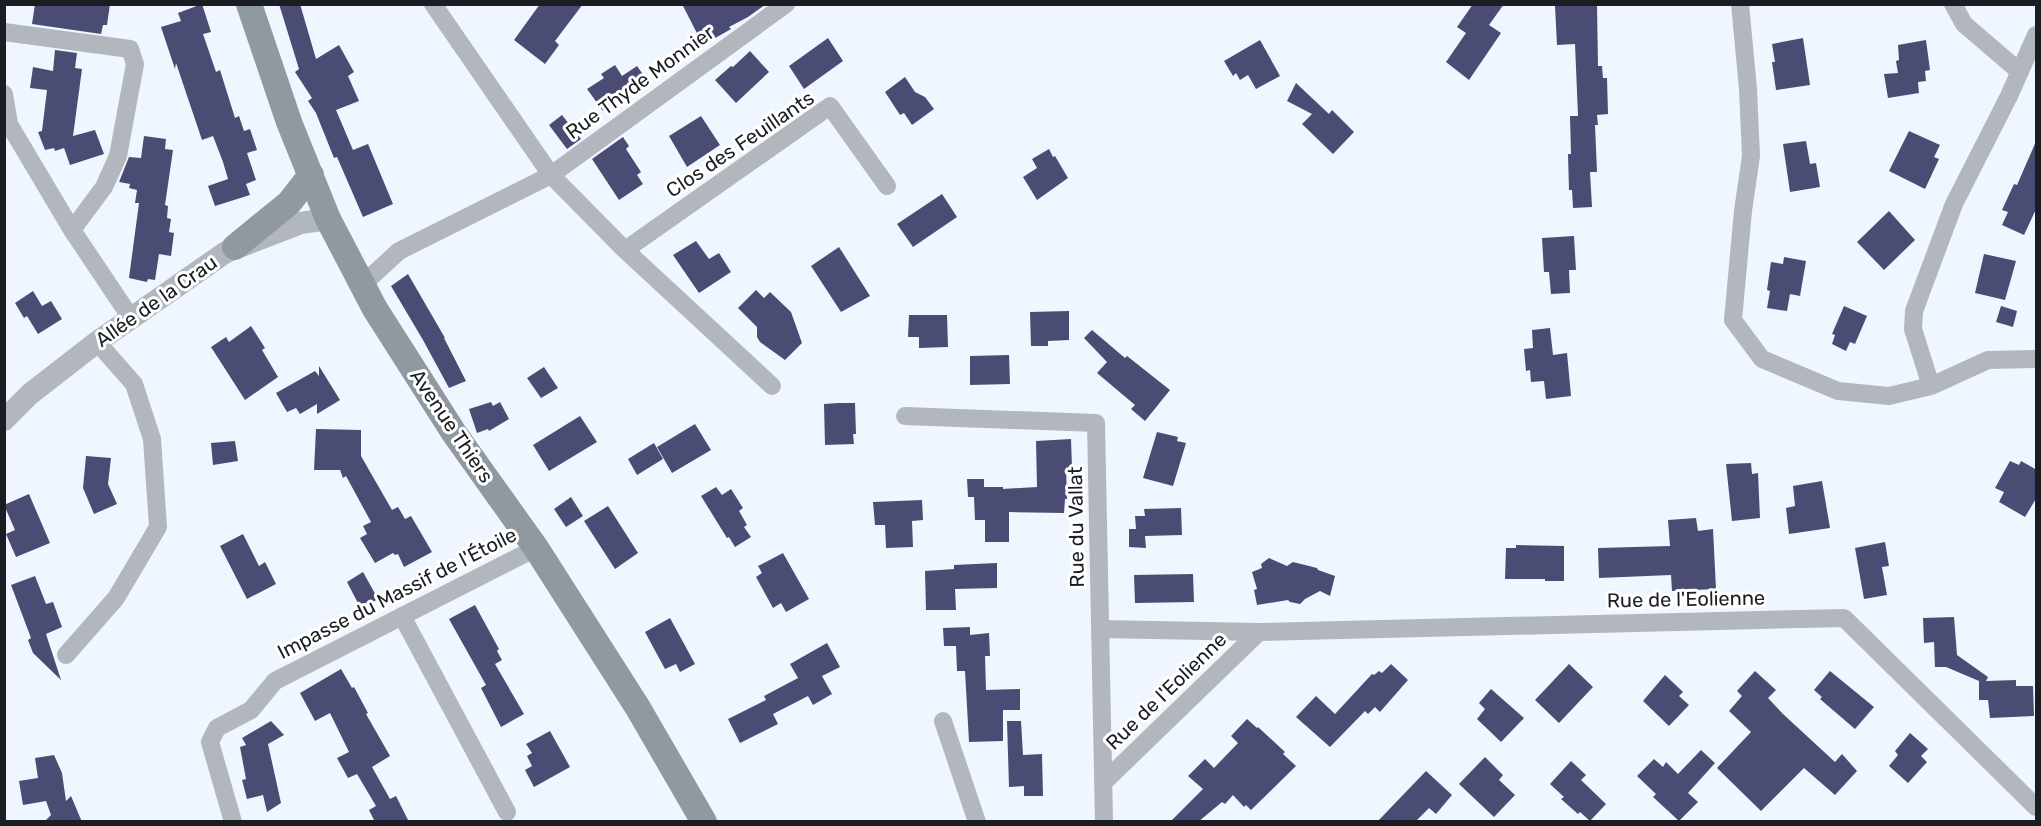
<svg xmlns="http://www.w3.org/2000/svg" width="2041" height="826" viewBox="0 0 2041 826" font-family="Rubik,sans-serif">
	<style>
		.building { fill: #4b4c74 }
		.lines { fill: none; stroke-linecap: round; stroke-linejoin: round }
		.minor { stroke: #b1b7bc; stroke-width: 18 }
		.tertiary { stroke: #b1b7bc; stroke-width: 22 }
		.secondary { stroke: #8f999f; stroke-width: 26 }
		.labels { text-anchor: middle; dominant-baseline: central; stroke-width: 6; stroke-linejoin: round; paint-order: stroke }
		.street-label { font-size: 20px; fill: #1a1d22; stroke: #fff }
	</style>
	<rect width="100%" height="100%" fill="#f0f6ff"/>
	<path class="building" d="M35,4H110L107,25H103L101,34L32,24Z
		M202,4L211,32L203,34L216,72L220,70L235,118L239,116L244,131L250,129L257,150L247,153L256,180L246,184L250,195L215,206L208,186L228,179L223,162L213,136L202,140L176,63L175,69L161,27L181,21L178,13Z
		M279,4H300L316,59L339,45L354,72L348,76L359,101L336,110L353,150L368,144L393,204L363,217L337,157L334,158L316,113L308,101L312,98L295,72L299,69Z
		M540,4H583L555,41L559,45L545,64L514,40Z
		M682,4H766L748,17L729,27L731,29L703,45Z
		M1473,4H1504L1489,25L1501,33L1469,80L1446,62L1466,33L1457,27Z
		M1597,5L1598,66H1602L1603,78H1607L1608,114L1597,115L1598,125H1595L1597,172H1590L1592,207L1573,208L1572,190H1569L1568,154H1571L1570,116H1578L1575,44L1557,45L1555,6Z
		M828,38L843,61L804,89L789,66Z
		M1803,38L1810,85L1776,90L1772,62H1775L1772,44Z
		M1260,40L1280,76L1256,89L1248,75L1240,80L1236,73L1233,76L1224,61Z
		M1926,40L1930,70L1925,71L1926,81L1918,82L1919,93L1888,98L1884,74L1898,73L1896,61L1899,60L1898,45Z
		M55,50L77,53L75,68L82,69L73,136L95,130L104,154L70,165L64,148L55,151L54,148L45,150L38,132L42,131L47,90L30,88L33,67L53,71Z
		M750,51L769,72L736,103L715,80L731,66L733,67Z
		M615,65L622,76L637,66L647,80L603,111L587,89L604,78L601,74Z
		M905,77L915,92L925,97L934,109L912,125L904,113L900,115L885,92Z
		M1296,83L1329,114L1332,110L1354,132L1333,154L1302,124L1312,114L1287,101Z
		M562,115L581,139L567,149L549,125Z
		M701,116L720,145L687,167L669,136Z
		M1909,131L1940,145L1934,157L1939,159L1925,189L1889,171Z
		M144,136L166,139L165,149L173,150L165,205L168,206L167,218L171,219L169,232L174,233L171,256L159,254L155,280L148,279L147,282L129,278L139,203H135L137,190L129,188L130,184L119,182L129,157L141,158Z
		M623,137L629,146L626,149L641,172L637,175L643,184L619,200L592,159Z
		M2037,139V207L2024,235L2002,225L2008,212L2002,210L2014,184L2017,185Z
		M1806,141L1810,164L1816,163L1820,187L1790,192L1783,144Z
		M1049,149L1053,157L1055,156L1068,178L1037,200L1023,177L1037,168L1032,159Z
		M942,194L957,217L913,247L897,224Z
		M1889,211L1915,240L1884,270L1857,242Z
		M1574,236L1576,270H1569L1570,293L1551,294L1549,272H1544L1542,238Z
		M696,241L709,259L719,253L731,272L699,293L673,255Z
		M839,247L870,296L841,312L811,266Z
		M1984,254L2016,261L2005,300L1975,293Z
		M1784,257L1806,261L1800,296L1790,294L1787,311L1767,308L1770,291L1767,290L1771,262L1783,264Z
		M408,274L445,338H444L466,381L449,388L423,340L391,286Z
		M756,290L764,298L770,292L791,312L802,343L785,360L760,342L757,337V327L738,308Z
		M33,291L42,306L51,301L62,319L38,334L27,316L24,318L15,303Z
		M1844,306L1867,316L1855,344L1850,342L1846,351L1832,344L1835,335L1832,334Z
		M2001,306L2017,311L2013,327L1996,322Z
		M1069,311V340L1048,341V346H1031L1030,312Z
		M909,315H947L948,347L919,348V337H908Z
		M251,326L265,348L262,350L278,377L245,400L211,347L226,337L229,342Z
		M1550,328L1553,355L1567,353L1571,396L1546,399L1544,381L1531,382L1530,370L1526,371L1524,349L1533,348L1532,330Z
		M1092,330L1125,358L1127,356L1170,390L1145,421L1131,409L1135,405L1097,373L1107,362L1084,338Z
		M1009,355L1010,384L970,385V356Z
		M319,366L340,400L317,414V404L300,414L296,408L287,412L276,393L315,371L319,376Z
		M544,367L558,388L541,398L527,378Z
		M491,402L493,406L500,402L509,419L489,431L488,429L477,433L469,409Z
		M838,403H855L856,434H853L854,444L825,445L824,404Z
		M580,416L597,442L549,471L533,445Z
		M695,424L711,450L672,473L657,447Z
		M316,429L361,430V456L392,510L398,507L405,519L411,516L432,552L404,567L398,554L395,555L393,553L375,563L360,538L367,534L363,526L371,522L346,476L343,478L340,470H314Z
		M1157,432L1178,437L1177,441L1186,443L1173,486L1143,478Z
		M1071,439L1072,468H1066L1067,499H1065L1064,513L1009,512V542H985V520H975L974,497H968L967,479H984V487H1003V489L1037,487L1036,441Z
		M235,441L238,461L213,465L211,443Z
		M654,443L663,459L637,475L628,459Z
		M86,456L111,458L108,484L117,504L94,514L83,488Z
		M2010,461L2019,465L2021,461L2037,470V497L2025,517L1999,502L2004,492L1995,488Z
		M1751,463L1752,474L1758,473L1760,518L1732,521L1726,464Z
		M1822,481L1830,528L1789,534L1786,508L1795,506L1793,486Z
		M716,487L722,495L731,489L743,508L739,511L747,525L744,527L751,537L735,547L729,537L727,538L701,496Z
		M29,494L50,543L16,557L6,534L15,530L4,505Z
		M571,497L583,516L566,527L554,509Z
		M922,500L923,520L912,521L913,547L886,548L885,525H875L873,502Z
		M608,506L638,553L615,569L584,521Z
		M1181,508L1182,535L1145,536L1146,548L1129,547V529H1136L1135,516H1145L1144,509Z
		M1696,518L1698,531L1713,529L1716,589L1672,591L1671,575L1599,578L1598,548L1670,546L1668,520Z
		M243,534L259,566L265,562L276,584L247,599L220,546Z
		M1885,542L1889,566L1882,567L1887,595L1864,599L1855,548Z
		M1516,545L1564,546V581H1545V579H1505L1506,548H1516Z
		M783,553L809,599L786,612L781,603L773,608L756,577L762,573L758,566Z
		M1269,558L1287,566L1293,562L1317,568L1318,570L1335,576L1330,596L1320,591L1305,599L1300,604L1290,602L1288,600L1257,605L1254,590L1257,589L1252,572L1262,568L1261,564Z
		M997,563V588L955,589L956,610H926L925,571L954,569V565Z
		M363,572L378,599L361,609L347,582Z
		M1193,574L1194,602L1135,603L1134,575Z
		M35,576L46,604L53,602L62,627L46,634L61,680L33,653L28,640L31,638L11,585Z
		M475,605L499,649L497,651L502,660L495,664L524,714L501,727L481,688L486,685L449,619Z
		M1954,617L1957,655L1988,677L1986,681L2016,680V686H2033L2034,716L1990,718L1988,700H1979V681L1946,667H1935L1934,642L1924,643L1923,618Z
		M670,618L695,664L680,672L676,664L665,669L645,632Z
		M970,627V635L989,633L990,656H985L986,690L1020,689V710H1003V741L969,742L965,671H957L956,646H944L943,628Z
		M827,643L840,667L822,676L832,694L813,705L808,696L773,714L778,724L740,743L728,719L766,700L764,696L798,678L790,664Z
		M1391,664L1408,680L1380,712L1375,707L1368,714L1365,711L1330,747L1296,717L1316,696L1335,714L1372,674L1374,675L1379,671L1382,673Z
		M1569,664L1593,687L1559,723L1535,700Z
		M341,669L352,688L354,687L368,713L366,714L390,756L372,767L390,799L396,796L409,822H375L369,810L376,806L357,774L348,778L337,758L349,752L330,713L315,721L300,693Z
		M1755,671L1776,690L1768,698L1783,714L1835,762L1842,754L1857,771L1835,795L1804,768L1761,811L1717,768L1751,732L1729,711L1742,696L1737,691Z
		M1830,671L1874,707L1855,729L1820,699L1822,697L1814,690Z
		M1665,675L1683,692L1679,696L1689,705L1669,726L1643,701Z
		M1491,689L1524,718L1501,742L1477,719L1485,709L1479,703Z
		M1247,719L1257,728L1258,727L1285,752L1283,754L1296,766L1251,810L1246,805L1244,807L1233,795L1225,804L1222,802L1198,822H1170L1203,789L1188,776L1205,759L1214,768L1238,743L1231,736Z
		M271,721L284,735L268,744L281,803L267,812L263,795L247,799L242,780L246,779L240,747L246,745L242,738Z
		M1007,721H1021L1023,755L1042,754L1043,796H1024V786L1009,787Z
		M550,731L570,767L534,787L525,770L532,766L527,756L532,753L526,744Z
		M1910,733L1928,749L1921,756L1927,762L1908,783L1889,766L1898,755L1895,751Z
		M1701,750L1715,763L1688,793L1698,802L1679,821L1653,797L1656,794L1637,776L1654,759L1663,767L1666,762L1678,774Z
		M54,755L62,773L66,801L71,796L82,822H44L51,815L46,801L23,805L19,781L38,778L35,758Z
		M1485,757L1503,775L1499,780L1515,795L1494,817L1459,784Z
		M1571,761L1586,775L1581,780L1606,804L1590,821L1580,812L1578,814L1561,799L1564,797L1550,784Z
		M1426,771L1452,795L1436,814L1429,808L1415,822H1377Z"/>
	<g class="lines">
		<path class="minor" d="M433,4L551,175L786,4
			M1740,4L1748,89L1751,156L1743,211L1733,320L1762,359L1838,391L1889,396L1931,386L1988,360L2036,359
			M1953,4L1964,24L2020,72
			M4,32L130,49L135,64L118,156L104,187L72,230
			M4,94L9,124L72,230L131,318
			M625,250L830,106L887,186
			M363,284L399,251L551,175L625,250L772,386
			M1931,386L1913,329L1914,311L1954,204L2009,96L2036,35
			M905,416L1096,423L1104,822
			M402,616L507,812
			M1100,629L1259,632L1844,618L2036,807
			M66,655L116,598L158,527L152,439L134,384L97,342
			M943,721L977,822
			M1104,782L1259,632
			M233,822L210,742L217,728L251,710L275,681L536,548"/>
		<path class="tertiary" d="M4,420L30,394L97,342L226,252L301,223L328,219"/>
		<path class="secondary" d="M249,4L289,122L328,219L375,309L454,433L536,548L638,708L704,822
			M235,247L289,203L311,175"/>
	</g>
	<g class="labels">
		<g class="street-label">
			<text transform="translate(640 82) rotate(-36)">Rue Thyde Monnier</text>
			<text transform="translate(740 144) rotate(-34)">Clos des Feuillants</text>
			<text transform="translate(156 301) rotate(-35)">Allée de la Crau</text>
			<text transform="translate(452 426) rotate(56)">Avenue Thiers</text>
			<text transform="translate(1076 527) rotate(-91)">Rue du Vallat</text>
			<text transform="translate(397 593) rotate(-27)">Impasse du Massif de l'Étoile</text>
			<text transform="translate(1686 599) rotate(-1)">Rue de l'Eolienne</text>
			<text transform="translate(1166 691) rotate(-44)">Rue de l'Eolienne</text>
		</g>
	</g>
	<rect width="2041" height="826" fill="none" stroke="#1a1d22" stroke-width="12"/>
</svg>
